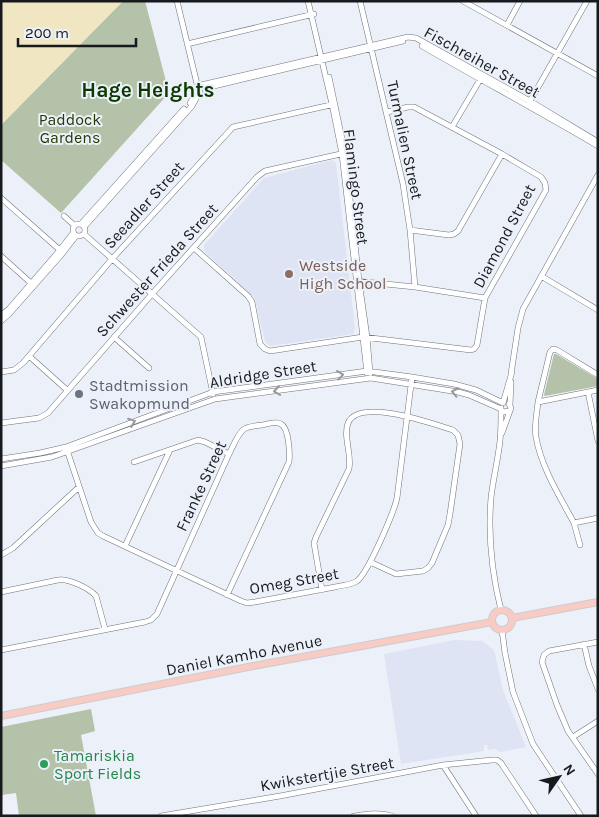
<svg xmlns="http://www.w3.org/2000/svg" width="599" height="817" viewBox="0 0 599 817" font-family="Karla,sans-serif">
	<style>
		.built { fill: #dee4f4 }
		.green { fill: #b3c2a8 }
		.sand { fill: #f0e6c1 }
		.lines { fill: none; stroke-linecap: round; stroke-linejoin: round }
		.minor-casing { stroke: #6f727a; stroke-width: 6 }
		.major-casing { stroke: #cccccd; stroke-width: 8 }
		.minor { stroke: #fff; stroke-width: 5 }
		.major { stroke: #f9cbc5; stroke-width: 6 }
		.oneway { stroke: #979899 }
		.education-dot { fill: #8d6e63; stroke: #ecf0f9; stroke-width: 2 }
		.worship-dot { fill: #6b7280; stroke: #ecf0f9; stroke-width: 2 }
		.leisure-dot { fill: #2e9e5b; stroke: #ecf0f9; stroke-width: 2 }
		.labels { text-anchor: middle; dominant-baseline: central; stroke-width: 4; stroke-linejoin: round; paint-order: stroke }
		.street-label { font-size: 16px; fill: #17191c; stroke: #ecf0f9 }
		.park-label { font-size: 16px; fill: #233c06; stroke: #ecf0f9 }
		.education-label { font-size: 16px; fill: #785e54; stroke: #ecf0f9; text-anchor: start }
		.worship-label { font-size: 16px; fill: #5b616d; stroke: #ecf0f9; text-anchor: start }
		.leisure-label { font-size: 16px; fill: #27864d; stroke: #ecf0f9; text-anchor: start }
		.district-label { font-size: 21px; font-weight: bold; fill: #0c3900; stroke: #ecf0f9 }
	</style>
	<rect width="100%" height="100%" fill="#ecf0f9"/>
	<path class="built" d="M332,160L336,163L355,328L353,334L270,346L265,341L254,297L204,251V245L264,178Z
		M454,640L482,641L494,650L503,690L526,747L500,752L496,749L488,750L487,745H484V751L401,764L384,654Z"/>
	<path class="green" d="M123,1H145L169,93L61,213L1,160V125Z
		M554,354H556L598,379V386L545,396L544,395Z
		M91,709L95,731L81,735L96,816H19L16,793L1,795V727Z"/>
	<path class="sand" d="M1,1H123L1,125Z"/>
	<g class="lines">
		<defs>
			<path id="minor" d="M177,1L197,84
				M308,1L332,104L342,154L367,373
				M360,1L403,184L410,230L415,287
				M463,1L598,76
				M507,25L520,1
				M187,44L314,14
				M422,46C481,80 540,112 598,146
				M329,77L345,153L359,281L367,337L370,373
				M201,85L408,37L416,38L530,101L598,142
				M214,86L403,41
				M190,103L193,98L195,91
				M529,103L587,1
				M452,127L481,78
				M1,198L61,251
				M64,216L74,225
				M73 230a6 6 0 1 1 12 0a6 6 0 1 1-12 0Z
				M81,224L184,109
				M84,227L192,106L200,91
				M410,230L449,235L454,234L458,231L502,154
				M84,234L201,337L213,394
				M194,248L248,296L252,302L260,344L265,349L270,351L363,337L471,350L474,349L477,345L485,298L546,190L545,183L541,177L502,154L414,107H408L387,112
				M1,256L32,284
				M541,276L598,310
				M356,281L415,287L485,298
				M1,315L9,309L60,250L73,233
				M1,321L9,314L62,254L76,236
				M114,337L149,368
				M29,356L67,390
				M1,372L14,370L23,363L112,259L233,127L335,104
				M511,374L518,328L523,309L598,175
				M598,390L538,402C537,413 534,426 536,437C541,467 560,497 574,523L598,518
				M588,392L598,441
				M538,402L550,352L553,349L557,350L598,375
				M510,405L511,382
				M501,408V410L504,412L509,411
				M1,423L39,418L48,413L152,294L257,177L265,171L345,153
				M502,433L511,408L509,404
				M66,447L91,522L98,533L103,536L241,601L247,603L255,602C282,597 309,592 335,587C342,585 352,585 357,581C368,573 394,512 397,498L412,377
				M1,459L40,453L66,447L213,392L367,371L412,377L454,384L476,390L503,403L512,372
				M134,462L198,440L205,442L229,454
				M1,466L52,457L215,399L371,378L458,392L469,395L501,409
				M574,523L580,545
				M125,546L170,450
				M1,555L13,548L79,487
				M322,590L314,543L316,537L349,469C352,454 343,437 348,423C359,397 433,424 453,430L458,435L460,444L450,514L448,525L432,563L428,568L423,571L396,574L370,562
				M1,592L58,580C68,578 89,588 96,596L105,629
				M501,610C492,574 488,535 491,498C493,479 498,460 500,441C501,431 501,421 501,410
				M502,630L505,653L513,692L533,744L581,816
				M598,642L549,651L544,655L542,662L557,705L568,731L598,774
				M584,644L589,666L598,689
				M1,650L145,622L151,620L157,614L229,454C233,447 237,435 243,430C247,426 256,426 262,425C267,424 276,421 281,424C289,428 290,454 289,462L227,595
				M573,737L598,721
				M443,765L476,816
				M161,816L280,796L443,765L492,760H497L501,763L536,816
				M354,816C367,814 379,812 392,816"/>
			<path id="major" d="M492 620a10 10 0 1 1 20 0a10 10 0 1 1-20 0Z
				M512,618L598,602
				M1,716L253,666L492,622"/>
		</defs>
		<use href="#minor" class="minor-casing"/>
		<use href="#major" class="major-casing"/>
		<use href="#minor" class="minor"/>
		<use href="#major" class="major"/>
	</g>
	<defs><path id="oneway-chevron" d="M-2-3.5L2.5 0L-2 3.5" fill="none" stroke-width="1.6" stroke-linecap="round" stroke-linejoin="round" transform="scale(1.25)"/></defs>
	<g class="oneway">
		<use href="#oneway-chevron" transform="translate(340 375) rotate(-7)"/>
		<use href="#oneway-chevron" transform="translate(277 391) rotate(172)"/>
		<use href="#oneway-chevron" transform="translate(455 392) rotate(-168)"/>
		<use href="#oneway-chevron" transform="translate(132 422) rotate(-21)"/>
	</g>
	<circle class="education-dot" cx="289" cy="274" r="5"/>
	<circle class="worship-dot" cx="79" cy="394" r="5"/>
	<circle class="leisure-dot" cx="44" cy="764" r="5"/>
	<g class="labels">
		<g class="street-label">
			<text transform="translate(482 62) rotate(29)">Fischreiher Street</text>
			<text transform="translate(405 140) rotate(78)">Turmalien Street</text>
			<text transform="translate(356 187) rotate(83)">Flamingo Street</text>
			<text transform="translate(144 205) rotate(-48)">Seeadler Street</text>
			<text transform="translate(504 236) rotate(-62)">Diamond Street</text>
			<text transform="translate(157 270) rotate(-48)">Schwester Frieda Street</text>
			<text transform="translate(263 374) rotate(-9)">Aldridge Street</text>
			<text transform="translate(201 486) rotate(-65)">Franke Street</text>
			<text transform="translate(294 581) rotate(-10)">Omeg Street</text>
			<text transform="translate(244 655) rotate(-11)">Daniel Kamho Avenue</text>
			<text transform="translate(327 774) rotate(-10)">Kwikstertjie Street</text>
		</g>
		<g class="park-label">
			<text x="70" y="119">Paddock<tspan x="70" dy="18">Gardens</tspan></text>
		</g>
		<g class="education-label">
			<text x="299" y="265">Westside<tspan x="299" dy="18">High School</tspan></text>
		</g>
		<g class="worship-label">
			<text x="89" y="385">Stadtmission<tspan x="89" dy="18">Swakopmund</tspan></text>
		</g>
		<g class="leisure-label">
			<text x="54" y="755">Tamariskia<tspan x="54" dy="18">Sport Fields</tspan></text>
		</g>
		<g class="district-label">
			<text x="148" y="90">Hage Heights</text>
		</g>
	</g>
	<rect width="599" height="817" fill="none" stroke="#17191c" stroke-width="5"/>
	<g transform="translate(559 777) rotate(56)" stroke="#ecf0f9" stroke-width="4" paint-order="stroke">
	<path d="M0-4L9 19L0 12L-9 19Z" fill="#17191c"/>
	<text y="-8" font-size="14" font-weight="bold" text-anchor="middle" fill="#17191c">N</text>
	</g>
	<path d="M18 38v8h118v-8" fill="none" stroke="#17191c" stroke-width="2.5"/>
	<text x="25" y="38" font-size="15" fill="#17191c" stroke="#ecf0f9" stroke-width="4" paint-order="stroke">200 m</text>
</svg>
